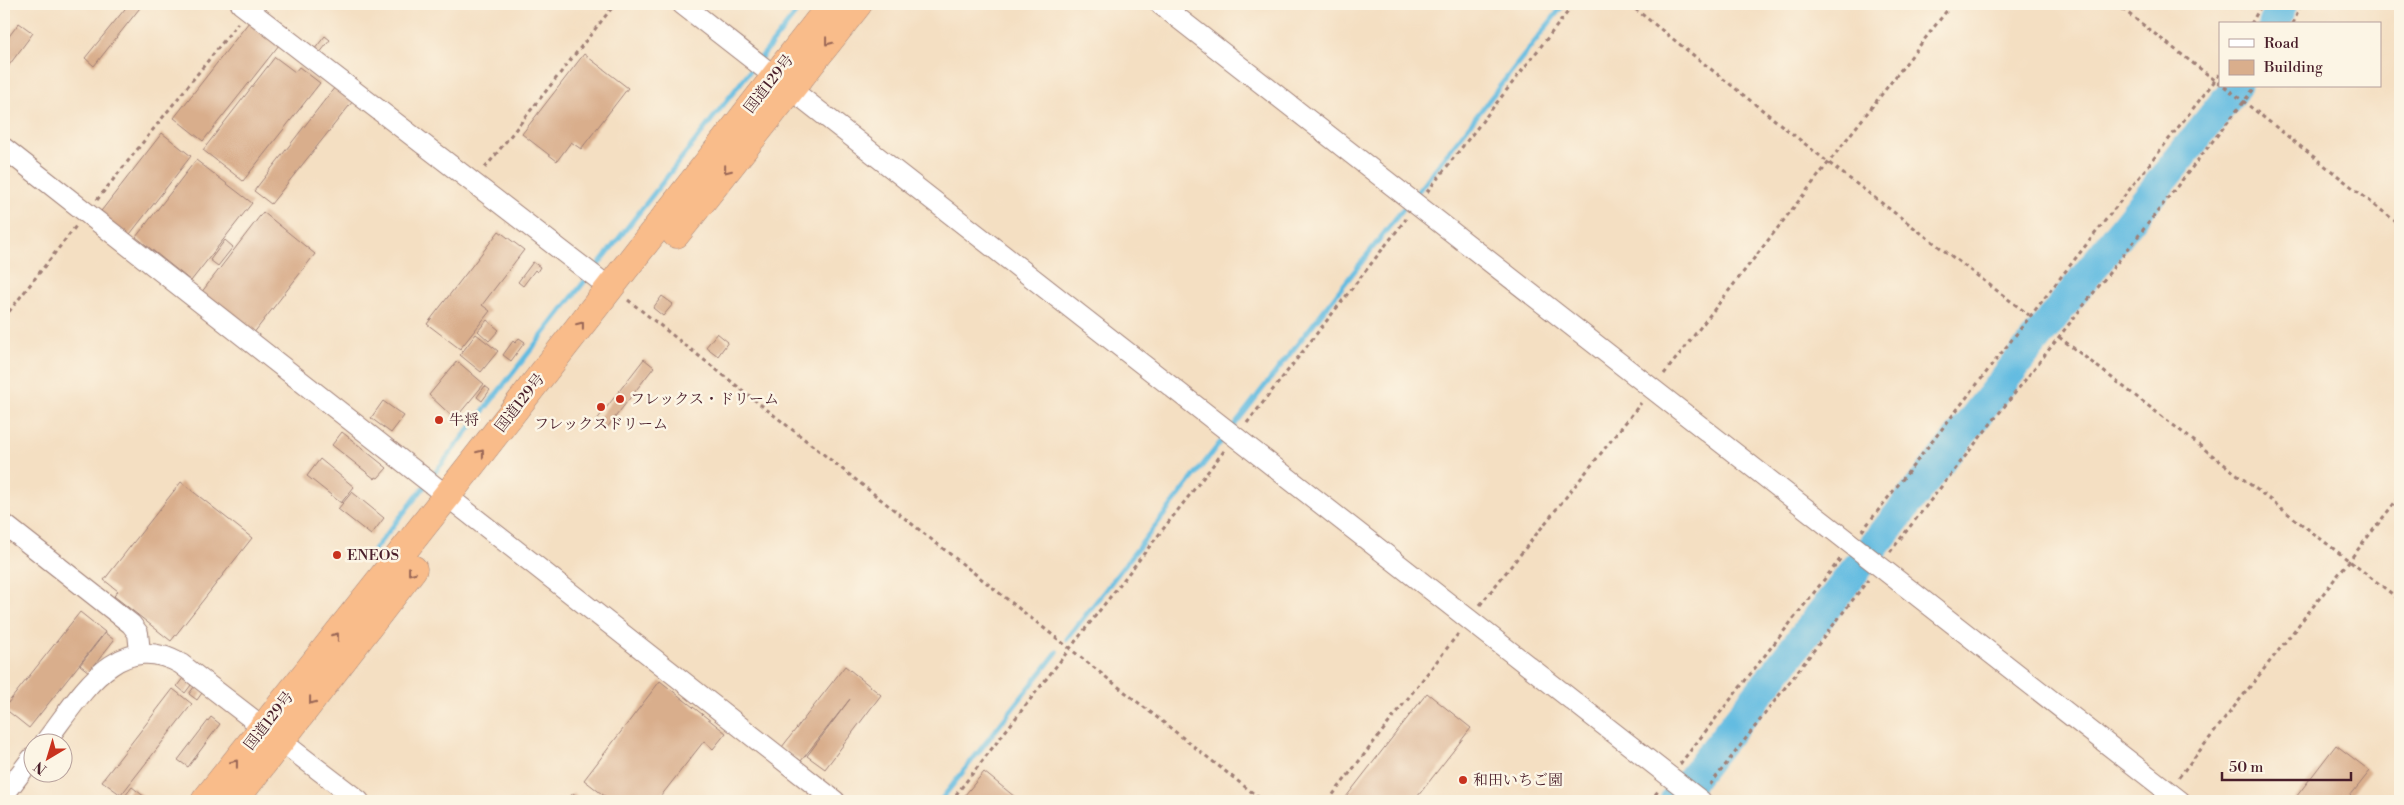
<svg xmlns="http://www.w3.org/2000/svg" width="2404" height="805" viewBox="0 0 2404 805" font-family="'Libre Bodoni','Noto Serif JP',serif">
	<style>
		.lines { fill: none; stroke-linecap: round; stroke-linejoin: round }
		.stream { stroke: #63bce1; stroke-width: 5 }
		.river { stroke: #63bce1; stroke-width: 31 }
		.building { fill: #d9ae8c }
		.minor-casing { stroke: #9f7f76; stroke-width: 22 }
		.highway-casing { stroke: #9f7f76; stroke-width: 29 }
		.path { stroke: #9f7f76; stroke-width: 3; stroke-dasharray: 4 4; stroke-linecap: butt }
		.minor { stroke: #fff; stroke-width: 20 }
		.highway { stroke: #f9bc8a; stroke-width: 28 }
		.oneway { stroke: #996656 }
		.poi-dot { fill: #c8321e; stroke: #fcf5e5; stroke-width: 2 }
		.labels { text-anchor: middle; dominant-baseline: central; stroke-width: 5; stroke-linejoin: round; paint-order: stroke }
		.street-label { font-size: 15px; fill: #4a1f2b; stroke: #fcf5e5 }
		.poi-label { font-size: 15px; fill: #4a1f2b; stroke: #fcf5e5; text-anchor: start }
	</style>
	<rect width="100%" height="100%" fill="#fcf5e5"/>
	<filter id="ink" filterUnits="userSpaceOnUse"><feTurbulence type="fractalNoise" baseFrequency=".02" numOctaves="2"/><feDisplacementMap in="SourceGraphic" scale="10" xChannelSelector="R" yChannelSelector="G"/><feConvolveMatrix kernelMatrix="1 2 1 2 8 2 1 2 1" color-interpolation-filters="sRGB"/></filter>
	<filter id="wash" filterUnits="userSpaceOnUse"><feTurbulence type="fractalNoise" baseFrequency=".0096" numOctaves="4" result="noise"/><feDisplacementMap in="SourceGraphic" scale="20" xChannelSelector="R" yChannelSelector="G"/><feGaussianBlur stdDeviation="1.12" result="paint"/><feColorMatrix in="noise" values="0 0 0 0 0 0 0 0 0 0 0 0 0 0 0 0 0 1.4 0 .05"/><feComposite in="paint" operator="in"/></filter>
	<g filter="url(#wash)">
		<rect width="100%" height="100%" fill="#f4dfc2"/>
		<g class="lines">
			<path class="stream" d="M759,60L803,4
				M1415,195L1564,4
				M594,270L753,67
				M1232,428L1403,209
				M430,479L588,277
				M369,556L425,486
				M1067,639L1227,434
				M940,801L1057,652"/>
			<path class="river" d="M2274,24L2282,4
				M1675,801L2031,345L2237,86"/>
		</g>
		<g id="blocks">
			<path class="building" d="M129,4H143L94,66L85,58Z
				M249,22L279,45L203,141L174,118Z
				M19,23L33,33L4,72V43Z
				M325,36L330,40L319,54L314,50Z
				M584,54L628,88L581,149L571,142L557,161L522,134Z
				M275,57L295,72L299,67L320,83L243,181L203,150Z
				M335,87L353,101L271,204L254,191Z
				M162,133L191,156L127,238L98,215Z
				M196,160L252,203L191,281L136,237Z
				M263,212L315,254L253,334L201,293Z
				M499,231L524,250L482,305L490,311L460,349L427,324Z
				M225,240L233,247L218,266L210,260Z
				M533,262L540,267L537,272L535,270L523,286L518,282Z
				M662,296L673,304L663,316L653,308Z
				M487,320L499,330L489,341L478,331Z
				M717,333L728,342L718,356L706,347Z
				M476,334L498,351L481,372L460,355Z
				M519,338L525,342L511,361L503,355L513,341L515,343Z
				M644,359L654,367L606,429L596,421Z
				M457,361L484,384L455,419L429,395Z
				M485,386L490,390L482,401L477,397Z
				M383,401L404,416L391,433L371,418Z
				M342,432L387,468L378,478L376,477L375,479L332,445Z
				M320,459L354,487L341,503L307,476Z
				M181,482L252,538L171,641L114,596L118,591L104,580Z
				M352,492L384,518L371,535L338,509Z
				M80,612L105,632L29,728L4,708Z
				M105,633L114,640L89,672L80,665Z
				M845,666L881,695L825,769L807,756L850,699L801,761L782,747Z
				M183,678L191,685L185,693L177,686Z
				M660,681L726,733L713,749L704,741L657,801H611L584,780Z
				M194,687L202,693L197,700L189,694Z
				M173,689L192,704L121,795L102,781Z
				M1427,693L1471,728L1414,801H1351L1346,797Z
				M211,717L220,724L188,767L178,760Z
				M2336,745L2370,771L2346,801H2293Z
				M984,772L1020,801H960Z
				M132,787L150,801H131L125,796Z
				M573,793L583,801H567Z"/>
		</g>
	</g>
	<g filter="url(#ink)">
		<use href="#blocks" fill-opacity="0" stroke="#9f7f76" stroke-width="1"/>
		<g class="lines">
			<defs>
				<path id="minor" d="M241,4L610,288
					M682,4L1701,801
					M1160,4L2180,801
					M4,148L835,801
					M4,524L131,624L138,633L140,652
					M45,742C79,699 116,627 181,664L359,801
					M4,795L32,758"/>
				<path id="highway" d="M676,234L858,4
					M205,801L446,497L832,4
					M234,801L413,569"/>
			</defs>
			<use href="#minor" class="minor-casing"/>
			<use href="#highway" class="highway-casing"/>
			<path class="path" d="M1629,4L1829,163L2029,315
				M2116,4L2220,84
				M2251,24L2262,4
				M2293,24L2301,4
				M2224,86L2400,225
				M485,168L615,4
				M1427,192L1574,4
				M97,200L238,23
				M628,300L1263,801
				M4,318L76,226
				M2059,337L2400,600
				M1664,374L1952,4
				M1247,423L1406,219
				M1862,531L2220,74
				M1890,552L2256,86
				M1480,605L1641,403
				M1680,764L1841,558
				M2179,777L2400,496
				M1710,785L1868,580
				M951,801L1224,451
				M1328,801L1458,634
				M1650,801L1659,790"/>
			<use href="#minor" class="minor"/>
			<use href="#highway" class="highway"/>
		</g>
		<defs><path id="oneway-chevron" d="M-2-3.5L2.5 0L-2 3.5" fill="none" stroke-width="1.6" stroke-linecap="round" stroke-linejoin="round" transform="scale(1.25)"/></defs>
		<g class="oneway">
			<use href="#oneway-chevron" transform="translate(828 42) rotate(128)"/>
			<use href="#oneway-chevron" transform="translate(727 170) rotate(129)"/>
			<use href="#oneway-chevron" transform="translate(581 325) rotate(-52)"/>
			<use href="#oneway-chevron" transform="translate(481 453) rotate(-52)"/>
			<use href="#oneway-chevron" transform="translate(411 572) rotate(128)"/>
			<use href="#oneway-chevron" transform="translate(336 636) rotate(-52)"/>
			<use href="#oneway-chevron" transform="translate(312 701) rotate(128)"/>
			<use href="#oneway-chevron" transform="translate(235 763) rotate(-52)"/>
		</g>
	</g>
	<g class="poi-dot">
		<circle cx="620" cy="399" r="5"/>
		<circle cx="601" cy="407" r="5"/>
		<circle cx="439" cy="420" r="5"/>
		<circle cx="337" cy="555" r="5"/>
		<circle cx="1463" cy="780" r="5"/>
	</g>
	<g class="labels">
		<g class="street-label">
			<text transform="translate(769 84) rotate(-52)">国道129号</text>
			<text transform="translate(520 403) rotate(-52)">国道129号</text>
			<text transform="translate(269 721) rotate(-52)">国道129号</text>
		</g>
		<g class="poi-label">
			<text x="630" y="399">フレックス・ドリーム</text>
			<text x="449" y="420">牛将</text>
			<text x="601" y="424" text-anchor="middle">フレックスドリーム</text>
			<text x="347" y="555">ENEOS</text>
			<text x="1473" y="780">和田いちご園</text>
		</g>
	</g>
	<rect width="2404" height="805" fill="none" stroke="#fcf5e5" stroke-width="20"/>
	<rect x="2219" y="22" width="162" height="65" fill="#fcf5e5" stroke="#b59f9b"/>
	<rect x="2229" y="39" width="25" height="8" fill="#ffffff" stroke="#b59f9b"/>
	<text x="2264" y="48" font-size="15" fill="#4a1f2b">Road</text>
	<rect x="2229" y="60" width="25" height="15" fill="#d9ae8c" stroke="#b59f9b"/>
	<text x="2264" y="72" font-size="15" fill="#4a1f2b">Building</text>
	<g transform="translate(48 758) rotate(218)"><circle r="24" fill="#fcf5e5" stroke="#b59f9b"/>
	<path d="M0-4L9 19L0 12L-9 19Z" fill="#c8321e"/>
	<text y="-8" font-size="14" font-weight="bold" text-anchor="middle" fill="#4a1f2b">N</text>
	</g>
	<path d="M2222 772v8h129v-8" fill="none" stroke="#4a1f2b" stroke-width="2.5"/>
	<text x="2229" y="772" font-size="15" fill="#4a1f2b" stroke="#fcf5e5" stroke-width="4" paint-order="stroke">50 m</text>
</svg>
